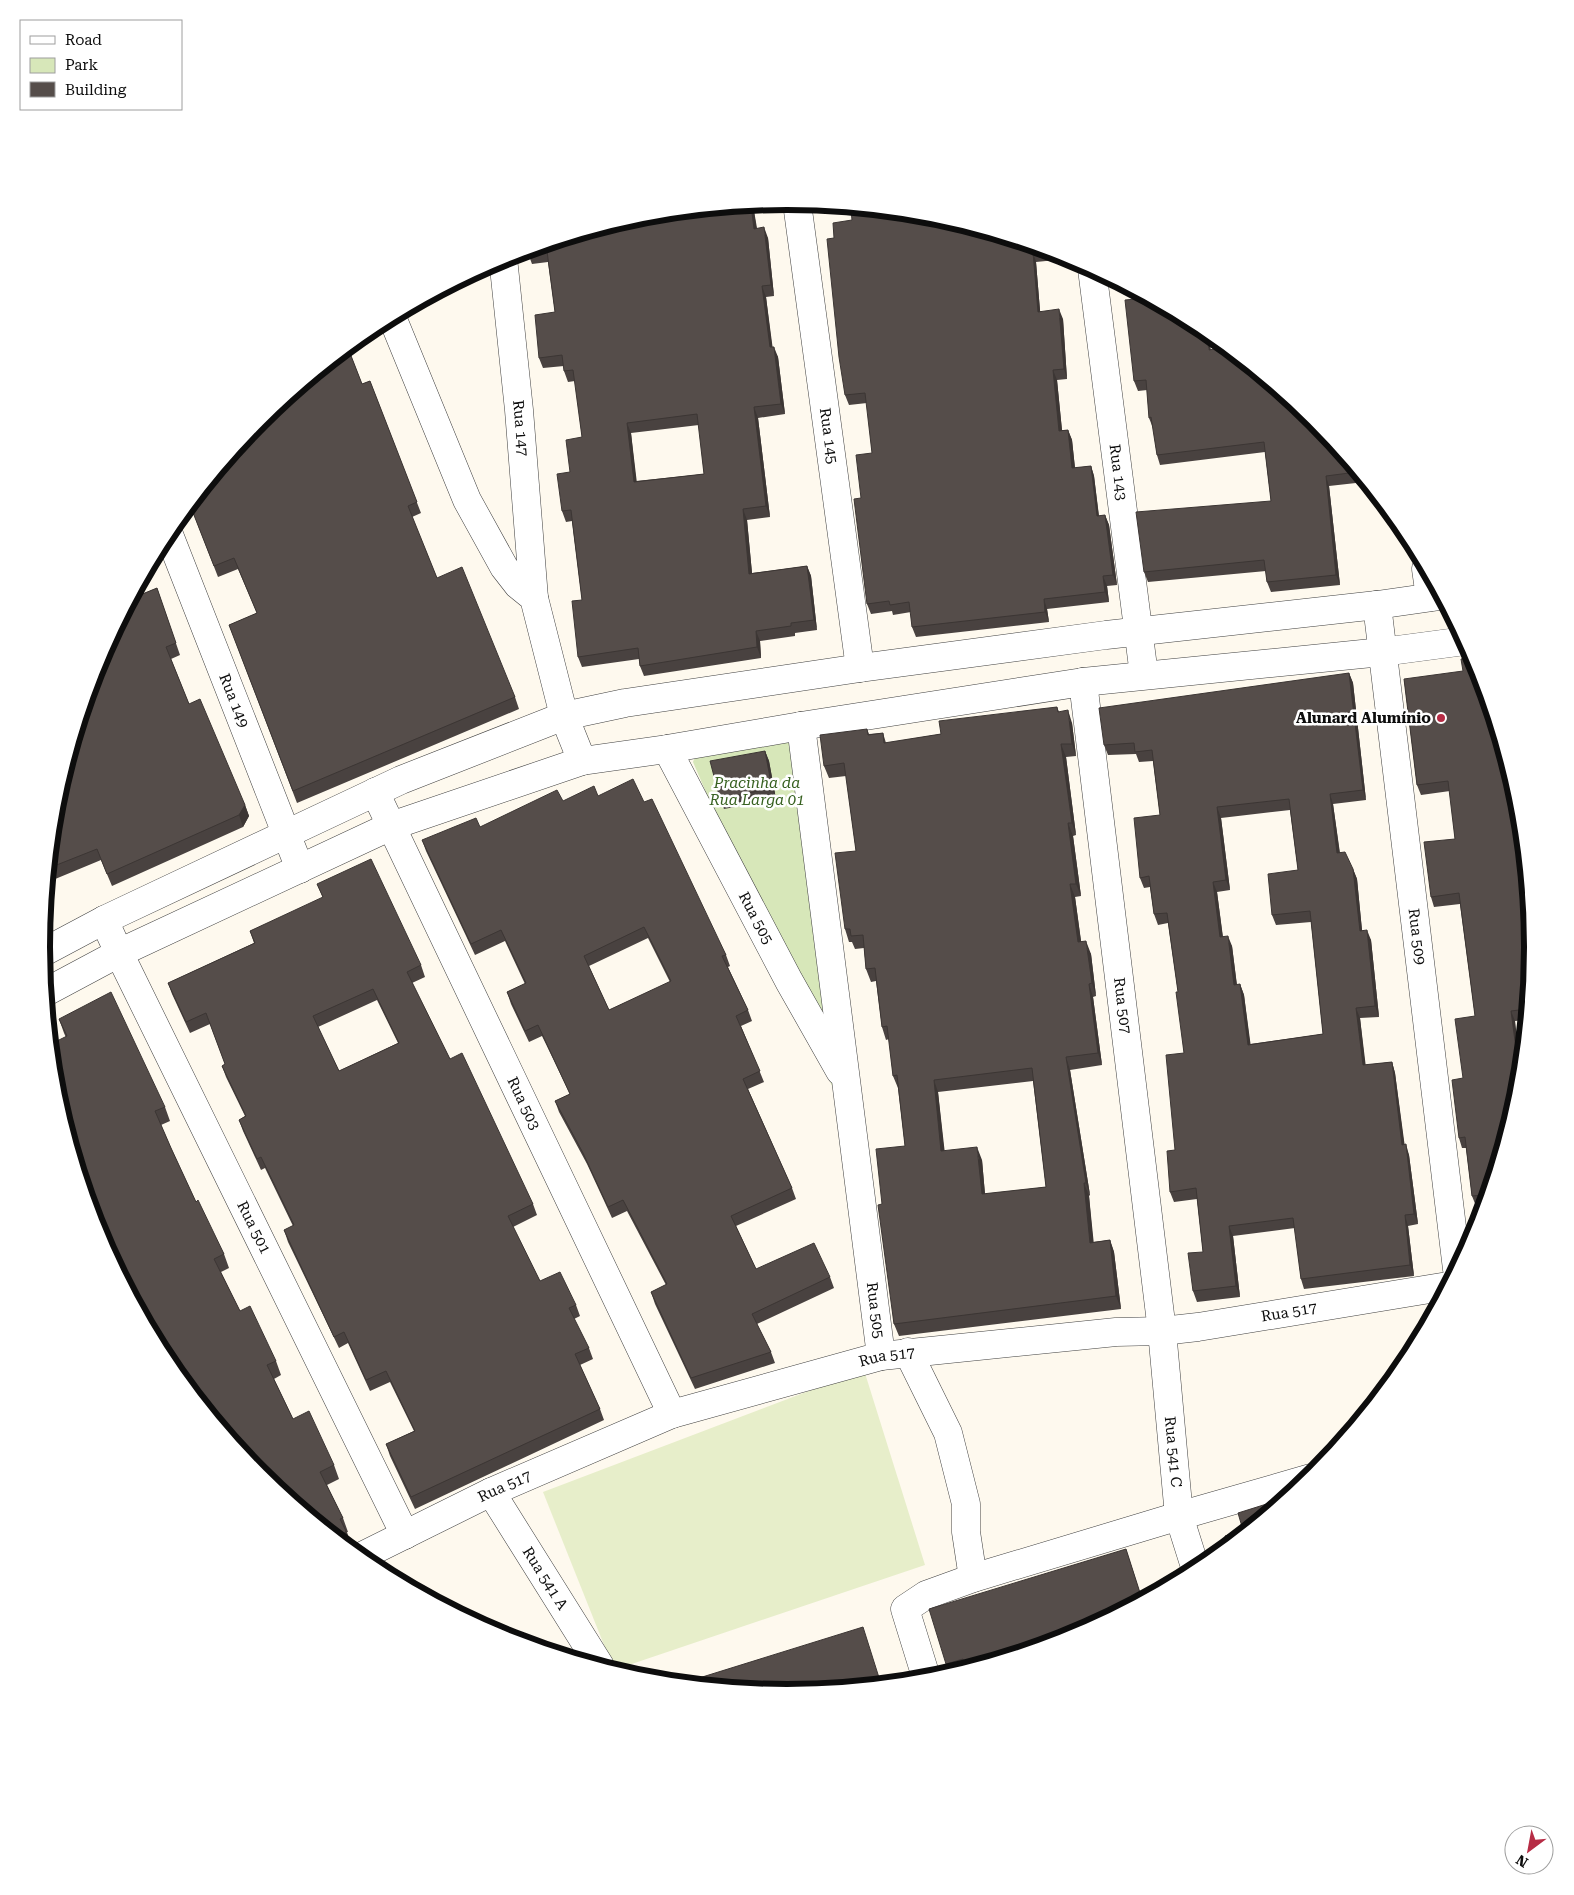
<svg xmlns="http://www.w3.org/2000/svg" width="1574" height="1895" viewBox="0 0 1574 1895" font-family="'Roboto Serif',serif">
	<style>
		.green { fill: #d7e7b9 }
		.pitch { fill: #e7eeca }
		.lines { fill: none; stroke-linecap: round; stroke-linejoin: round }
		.minor-casing { stroke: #404040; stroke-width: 29 }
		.tertiary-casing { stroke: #404040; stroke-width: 29 }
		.minor { stroke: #fff; stroke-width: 28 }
		.tertiary { stroke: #fff; stroke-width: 28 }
		.wall { fill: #494240; fill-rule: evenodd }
		.shaded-wall { fill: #3c3634 }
		.building { fill: #554d4a; stroke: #3c3634; fill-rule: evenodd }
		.poi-dot { fill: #b62c45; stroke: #fff; stroke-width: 2 }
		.labels { text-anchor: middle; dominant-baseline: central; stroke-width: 5; stroke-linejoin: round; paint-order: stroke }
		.street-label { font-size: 15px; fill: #0d0d0d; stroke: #fff }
		.poi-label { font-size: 15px; font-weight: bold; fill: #0d0d0d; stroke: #fff; text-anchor: end }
		.park-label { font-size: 15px; font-style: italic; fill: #376120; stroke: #fff }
		.rim { fill: none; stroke: #0d0d0d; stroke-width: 6 }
	</style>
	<rect width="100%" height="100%" fill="#fef9ee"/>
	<path class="green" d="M786,739L799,756L835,1093L693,762L697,751Z"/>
	<path class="pitch" d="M864,1370L925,1565L614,1670L543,1492Z"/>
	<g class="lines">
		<defs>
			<g id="minor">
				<path id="s1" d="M797,203L860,668"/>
				<path id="s2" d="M503,258L519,410L534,598"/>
				<path id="s3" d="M1092,269L1144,675"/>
				<path d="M392,317L467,500L504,567L518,585L534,598L564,716L582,761"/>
				<path id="s4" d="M168,532L300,869"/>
				<path d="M1426,569L1430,597"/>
				<path id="s5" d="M1377,605L1457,1269"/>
				<path id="s6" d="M1083,682L1162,1331L1179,1516L1196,1570"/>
				<path id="s7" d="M801,726L881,1356"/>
				<path id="s8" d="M667,749L789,981L840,1071"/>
				<path id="s9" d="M375,792L672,1414"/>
				<path id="s10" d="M104,920L119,953L405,1535"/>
				<path d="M908,1352L948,1433L966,1504V1532L973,1578"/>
				<path id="s11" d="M491,1492L600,1666"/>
				<path id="s12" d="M360,1557L491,1492L672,1414L881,1356L1116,1332L1162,1331L1198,1327L1448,1286"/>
				<path d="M927,1680L905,1609L926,1595L973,1578L1179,1516L1311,1478"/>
			</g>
			<path id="tertiary" d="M42,953L104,920L401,780L564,716L625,703L860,668L1106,635L1377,605L1440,596
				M46,992L119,953L391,826L582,761L667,749L801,726L1083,682L1382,652L1465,641"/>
		</defs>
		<use href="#minor" class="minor-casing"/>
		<use href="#tertiary" class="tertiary-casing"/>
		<use href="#minor" class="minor"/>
		<use href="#tertiary" class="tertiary"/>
	</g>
	<path class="wall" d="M753,205L757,228L768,238L774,296L766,297L772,347L778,357L785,414L758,418L770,517L747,520L752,573L807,566L811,576L817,630L795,633V636L760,641L761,658L644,676L640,666L639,659L582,667L578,657L582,600L572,521L566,522L562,511L570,472L582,437L575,381L568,382L564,371V366L543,368L539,358L555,312L548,262L532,264L528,253L642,216ZM699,425L704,474L636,481L631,433Z
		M851,208L898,213V214L933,216L1065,256L1066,259L1036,262L1040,311L1063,319L1067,379L1057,380L1062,430H1068L1072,440L1075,468L1091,466L1094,476L1099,516L1105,515L1109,525L1117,585L1107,586L1109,602L1047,609L1049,622L916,637L912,627L911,612L893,615L892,611L871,614L867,604L861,498L872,453L867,403L849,405L845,395L834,238L852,220Z
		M348,348L362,384L370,381L421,513L412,517L437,578L515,697L519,709L297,803L229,625L257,613L238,569L218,577L192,510L194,509L191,503L260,420L291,405L288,397Z
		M1211,349L1315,420L1365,482L1329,486L1340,585L1271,592L1267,582L1266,571L1148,582L1144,572L1271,501L1265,452L1160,465L1157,455L1153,428L1149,418L1147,390L1138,391L1134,381Z
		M157,588L180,655L171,659L189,704L245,805L249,816L243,827L112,886L101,860L48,882L56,802L140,595Z
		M1349,673L1353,683L1366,800L1333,804L1340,853L1353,869L1357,879L1362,930L1371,940L1379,1017L1360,1018L1365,1065L1392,1062L1395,1073L1404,1144L1409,1155L1418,1224L1408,1226L1414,1276L1304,1289L1301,1279L1295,1228L1233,1236L1240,1297L1197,1302L1193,1291L1203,1252L1197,1199L1174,1202L1170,1192L1175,1150L1184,1053L1178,992L1168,923L1158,925L1154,914L1150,887L1144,888L1140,878L1160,815L1153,761L1139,762L1136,754L1108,755L1104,745ZM1290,810L1298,870L1272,915L1276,925L1311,922L1323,1034L1250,1044L1244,995L1240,984L1237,985L1232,946L1223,937L1217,892L1230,890L1221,818Z
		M1404,679L1533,948L1526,1020L1515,1021L1518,1093L1484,1205L1476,1206L1472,1196L1466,1148H1462L1459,1138L1463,1078L1475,1016L1460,904L1434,907L1431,897L1455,839L1450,791L1421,795L1417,785Z
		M1057,707L1059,712L1072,723L1076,756L1066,757L1076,835L1073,836L1081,896L1075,897L1081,942L1091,954L1096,996L1093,997L1102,1065L1070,1070L1090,1195L1089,1196L1093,1242L1110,1240L1114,1252L1121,1309L899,1336L894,1324L882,1204L905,1146L898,1088L893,1076L889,1039L886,1040L882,1027L876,981L871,982L866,969L864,948L855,949L852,942H849L845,929L856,851L846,776L829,778L824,766L867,729L869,734L883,733L886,743L941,734ZM1033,1081L1046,1187L985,1194L982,1160L944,1151L938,1092Z
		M765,751L769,761L776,799L724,809L720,799Z
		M598,796L644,802L726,955L730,966L728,967L748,1010L752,1021L741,1026L764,1082L748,1089L792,1188L796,1199L736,1226L756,1269L830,1277L834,1288L757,1324L771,1352L775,1363L695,1389L655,1304L651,1292L666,1285L627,1211L612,1218L587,1164L559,1112L555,1101L570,1094L542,1036L529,1042L511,1004L507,992L525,984L505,941L475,955L426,851L422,840L480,827L563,801ZM648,938L670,982L609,1010L589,966Z
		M317,884L421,965L425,977L412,983L450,1059L533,1204L537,1215L513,1227L540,1281L576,1305L580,1316L574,1319L589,1348L593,1359L580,1365L600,1409L604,1420L415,1509L390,1456L386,1444L414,1431L390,1382L370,1391L348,1343L339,1348L288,1242L284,1230L293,1226L265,1168L261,1170L243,1131L239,1120L245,1116L226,1077L222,1066L225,1064L210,1024L190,1033L172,994L168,983L254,943L250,931L323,898ZM377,1000L398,1043L339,1071L318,1027Z
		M59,1019L165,1107L170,1121L161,1125L171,1148L196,1202L224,1254L229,1268L221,1272L240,1311L276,1361L281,1375L274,1379L293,1419L334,1465L339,1479L327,1485L343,1518L348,1532H347L351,1545L348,1547L259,1475L64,1033Z
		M1126,1549L1142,1599L1072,1637L950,1674L946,1664Z"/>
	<path class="shaded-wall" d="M751,205H753L758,239L754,229Z
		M764,227L768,238L774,296L771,285Z
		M1033,252L1036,262L1041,322L1038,312Z
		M762,286L766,297L774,358L770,347Z
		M1059,309L1063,319L1067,379L1064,369Z
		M1206,331L1209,334L1212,360L1209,350Z
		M774,347L778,357L785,414L781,404Z
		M1053,370L1057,380L1063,441L1059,431Z
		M754,407L758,418L770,517L766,506Z
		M627,423L631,433L638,492L634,482Z
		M1068,430L1072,440L1076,478L1072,468Z
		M1091,466L1094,476L1100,526L1097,516Z
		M1326,476L1329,486L1340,585L1336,575Z
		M743,509L747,520L753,584L749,574Z
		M1105,515L1109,525L1117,585L1113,575Z
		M807,566L811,576L817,630L814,620Z
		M1103,576L1107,586L1109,602L1105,592Z
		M1044,599L1047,609L1049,622L1045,612Z
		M756,631L760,641L761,658L757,647Z
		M1349,673L1353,683L1366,800L1363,790Z
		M1068,710L1072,723L1076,756L1072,744Z
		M1061,744L1066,757L1076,835L1072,823Z
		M765,751L769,761L776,799L772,788Z
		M1330,794L1333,804L1341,863L1337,853Z
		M245,805L249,816L243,827L239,815Z
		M1217,807L1221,818L1230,890L1226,880Z
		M1068,823L1073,836L1081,896L1076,884Z
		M1353,869L1357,879L1363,941L1360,931Z
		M1213,882L1217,892L1224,947L1220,937Z
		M1070,884L1075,897L1083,955L1078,942Z
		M1367,930L1371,940L1379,1017L1375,1006Z
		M1228,936L1232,946L1238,995L1234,985Z
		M1086,941L1091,954L1096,996L1092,983Z
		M1089,984L1093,997L1102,1065L1098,1053Z
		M1240,984L1244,995L1252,1055L1248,1045Z
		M1356,1008L1360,1018L1367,1076L1363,1065Z
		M1511,1011L1515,1021L1521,1069L1520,1075L1519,1071Z
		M1066,1057L1070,1070L1090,1195L1086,1183Z
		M1392,1062L1395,1073L1406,1155L1402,1145Z
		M934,1080L938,1092L946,1163L941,1151Z
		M1406,1144L1409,1155L1418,1224L1414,1214Z
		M977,1147L982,1160L986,1206L982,1194Z
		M1084,1183L1089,1196L1095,1255L1090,1243Z
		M1405,1215L1408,1226L1414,1276L1410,1265Z
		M1229,1226L1233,1236L1240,1297L1236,1286Z
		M1110,1240L1114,1252L1121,1309L1116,1296Z
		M346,1531L351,1545L348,1547L340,1541L342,1535Z"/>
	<path class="building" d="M751,205L754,229L764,227L771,285L762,286L770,347H774L781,404L754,407L766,506L743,509L749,574L807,566L814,620L791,623V626L756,631L757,647L640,666L638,648L578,657L572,601L582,600L571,510L562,511L557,474L570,472L566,440L582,437L573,370L564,371L562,355L539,358L535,315L555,312L547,251L528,253V251L642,216ZM697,414L704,474L634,482L627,423Z
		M851,208L895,212V214L902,213L933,216L1047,251L1033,252L1038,312L1059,309L1064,369L1053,370L1059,431L1068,430L1072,468L1091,466L1097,516L1105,515L1113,575L1103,576L1105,592L1044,599L1045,612L912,627L909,602L890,605L889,601L867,604L854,499L861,498L856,455L872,453L865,393L845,395L839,357L827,239L834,238L833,223L852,220Z
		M1135,292L1202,328L1206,331L1209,350L1226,347L1315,420L1357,472L1326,476L1336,575L1267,582L1264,560L1144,572L1136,512L1271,501L1264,442L1157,455L1151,417L1149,418L1146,380L1134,381L1125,300L1136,299Z
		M348,348L362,384L370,381L417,502L408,506L437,578L462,567L515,697L293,791L229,625L257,613L234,558L214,566L192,510L194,509L192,503L260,420L264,417L291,405L288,397Z
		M157,588L176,643L166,647L189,704L200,699L245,805L239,815L107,874L97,849L49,868L56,802L98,662L137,589L140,595Z
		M1473,657L1476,662L1518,802L1533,948L1529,987H1528V994L1527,1009L1511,1011L1519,1071L1521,1070L1518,1093L1485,1203L1484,1195L1472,1196L1465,1137L1459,1138L1452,1080L1463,1078L1455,1019L1475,1016L1459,893L1431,897L1424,842L1455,839L1448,781L1417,785L1404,679L1463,671L1461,659Z
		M1349,673L1363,790L1330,794L1337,853L1345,852L1353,869L1360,931L1367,930L1375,1006L1356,1008L1363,1065L1392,1062L1402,1145L1406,1144L1414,1214L1405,1215L1410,1265L1301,1279L1293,1218L1229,1226L1236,1286L1193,1291L1188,1253L1203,1252L1196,1188L1170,1192L1167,1151L1175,1150L1166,1055L1184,1053L1176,992H1178L1167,913L1154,914L1149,876L1140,878L1134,818L1160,815L1152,750L1135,752L1134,743L1104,745L1099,708ZM1289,799L1298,870L1268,874L1272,915L1310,911L1323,1034L1248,1045L1240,984L1234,985L1228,936L1220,937L1213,882L1226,880L1217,807Z
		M1057,707L1058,712L1068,710L1072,744H1061L1072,823H1068L1076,884H1070L1078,942L1086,941L1092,983L1089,984L1098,1053L1066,1057L1086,1183H1084L1090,1243L1110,1240L1116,1296L894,1324L878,1205L882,1204L876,1149L905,1146L897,1075L893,1076L887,1026L882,1027L875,968L866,969L863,935L851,936L850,929H845L835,853L856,851L844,763L824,766L820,735L867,729L868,735L883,733L884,743L941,734L939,721ZM1032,1068L1046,1187L982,1194L977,1147L941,1151L934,1080Z
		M765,751L772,788L720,799L710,761Z
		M633,779L644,802L652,799L726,955L722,956L748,1010L736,1016L760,1071L743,1079L792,1188L731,1216L756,1269L814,1243L830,1277L752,1314L771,1352L691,1378L651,1292L667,1284L623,1200L608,1207L583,1153L555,1101L570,1094L538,1025L525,1031L507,992L526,983L501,930L471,944L422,840L476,818L480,827L557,790L563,801L594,786L598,796ZM644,927L671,981L609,1010L584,956Z
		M371,859L421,965L407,972L450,1059L462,1053L533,1204L508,1216L540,1281L560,1272L576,1305L569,1308L589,1348L575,1354L600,1409L411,1497L386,1444L415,1431L386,1371L366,1380L344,1332L334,1337L284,1230L294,1225L261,1157L257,1159L239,1120L246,1116L222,1066L225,1064L206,1013L186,1022L168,983L255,943L250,931L323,897L317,884ZM373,989L399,1043L339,1071L313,1016Z
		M111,992L165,1107L155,1111L171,1148L196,1202L198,1200L224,1254L214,1259L240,1311L250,1306L276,1361L267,1365L293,1419L309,1411L334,1465L320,1472L343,1518L340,1519L346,1531L342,1535L340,1541L259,1475L167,1362L98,1233L56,1093L51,1044L67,1036L59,1019Z
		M1273,1502L1274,1504L1281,1502L1228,1546L1225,1536L1243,1530L1238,1513Z
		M1126,1549L1142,1599L1072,1637L966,1669L963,1659L946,1664L929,1609Z
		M863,1627L881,1684L787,1693L683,1683Z"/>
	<circle class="poi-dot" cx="1441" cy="718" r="5"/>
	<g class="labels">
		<g class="street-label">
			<text stroke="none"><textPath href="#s2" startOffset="171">Rua 147</textPath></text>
			<text stroke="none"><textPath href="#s1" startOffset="235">Rua 145</textPath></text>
			<text stroke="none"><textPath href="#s3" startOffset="205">Rua 143</textPath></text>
			<text stroke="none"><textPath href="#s4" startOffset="181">Rua 149</textPath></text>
			<text stroke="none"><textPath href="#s8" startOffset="191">Rua 505</textPath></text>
			<text stroke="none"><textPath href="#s5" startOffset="334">Rua 509</textPath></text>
			<text stroke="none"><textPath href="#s6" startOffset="326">Rua 507</textPath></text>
			<text stroke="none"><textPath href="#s9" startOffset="345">Rua 503</textPath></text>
			<text stroke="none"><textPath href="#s10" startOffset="342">Rua 501</textPath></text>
			<text stroke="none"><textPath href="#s7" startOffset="589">Rua 505</textPath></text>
			<text stroke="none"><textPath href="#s12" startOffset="971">Rua 517</textPath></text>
			<text stroke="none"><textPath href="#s12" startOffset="566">Rua 517</textPath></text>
			<text stroke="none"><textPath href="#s6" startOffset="775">Rua 541 C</textPath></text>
			<text stroke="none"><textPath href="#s12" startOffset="161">Rua 517</textPath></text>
			<text stroke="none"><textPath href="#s11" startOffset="102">Rua 541 A</textPath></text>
		</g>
		<g class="poi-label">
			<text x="1431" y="718">Alunard Alumínio</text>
		</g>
		<g class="park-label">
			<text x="757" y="783">Pracinha da<tspan x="757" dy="17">Rua Larga 01</tspan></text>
		</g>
	</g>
	<path d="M0 0H1574V1895H0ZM50 947a737 737 0 1 1 1474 0a737 737 0 1 1-1474 0Z" fill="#fff" fill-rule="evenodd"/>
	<path class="rim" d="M50 947a737 737 0 1 1 1474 0a737 737 0 1 1-1474 0Z"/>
	<rect x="20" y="20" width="162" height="90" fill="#ffffff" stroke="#9e9e9e"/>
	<rect x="30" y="36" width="25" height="8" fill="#ffffff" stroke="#9e9e9e"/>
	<text x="65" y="45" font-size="15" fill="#0d0d0d">Road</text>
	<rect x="30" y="58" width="25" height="15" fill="#d7e7b9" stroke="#9e9e9e"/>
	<text x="65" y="70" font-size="15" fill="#0d0d0d">Park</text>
	<rect x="30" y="82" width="25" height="15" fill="#554d4a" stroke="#9e9e9e"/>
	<text x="65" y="95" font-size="15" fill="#0d0d0d">Building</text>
	<g transform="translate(1529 1850) rotate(212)"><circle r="24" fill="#ffffff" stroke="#9e9e9e"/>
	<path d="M0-4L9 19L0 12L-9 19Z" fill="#b62c45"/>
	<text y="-8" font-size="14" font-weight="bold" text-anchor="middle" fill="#0d0d0d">N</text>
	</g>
</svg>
